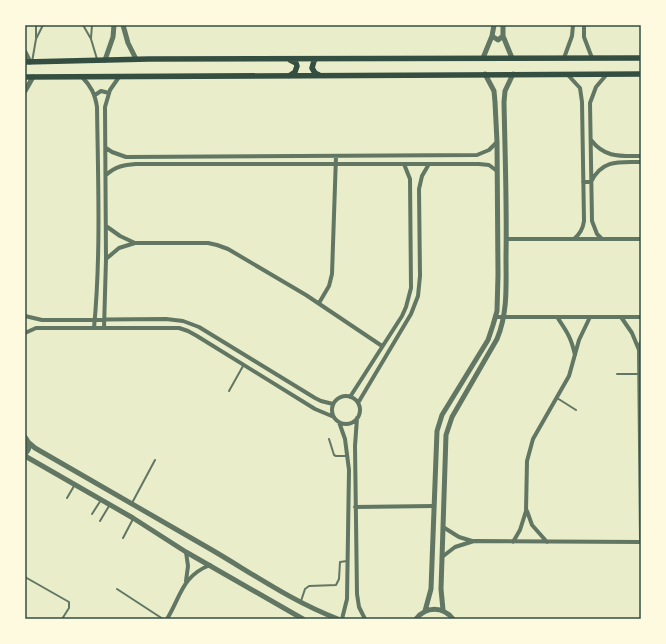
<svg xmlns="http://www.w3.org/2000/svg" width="666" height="644" viewBox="0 0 666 644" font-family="Poppins,sans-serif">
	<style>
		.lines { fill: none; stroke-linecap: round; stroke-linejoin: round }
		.service { stroke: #617663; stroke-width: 2 }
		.minor { stroke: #617663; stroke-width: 4 }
		.tertiary { stroke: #617663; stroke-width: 5 }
		.secondary { stroke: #344e41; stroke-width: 5.5 }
		.neatline { fill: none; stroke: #344e41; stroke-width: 1.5 }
	</style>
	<rect width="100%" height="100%" fill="#e9edc9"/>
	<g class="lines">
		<path class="service" d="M36,25V38
			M83,25L91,39L97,59
			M91,38L92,25
			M32,62L36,39L43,25
			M617,374H639
			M229,391L243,366
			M557,398L576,410
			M329,439L334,455L336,456H348
			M67,498L74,486
			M132,503L155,460
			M92,514L101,500
			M100,521L109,506
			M123,538L133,519
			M25,577L69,602V608L62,619
			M117,589L163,619
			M301,601L305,589L309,586L336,585L339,579L340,562L347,561"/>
		<path class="minor" d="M584,25V37L592,58
			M564,58L572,36L573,25
			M567,74L580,88L582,102L584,221C583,229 580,234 574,239
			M82,77C91,86 95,94 97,107C98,180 101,255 94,328
			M95,95L101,91L109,93
			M591,140C605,158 620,156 641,156
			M106,148L112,152L126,157L477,155L489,150L497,142
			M106,175C116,166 124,165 136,164H479L489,165L497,171
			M583,182H591C602,159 620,162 641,162
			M106,226L120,236L135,243
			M506,239H641
			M602,239L597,234L592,221L590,103L596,87L607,74
			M106,259L119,248L135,243H208L217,245L228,249L306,295L382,346
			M319,303L329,286L332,274L336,156
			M25,316L42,320L166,319L183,321L199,327L315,398L321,401L333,404
			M496,317H641
			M557,317C567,332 571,337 575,355
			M621,317L632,333L639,350
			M104,328L106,259L105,107L110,90L119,77
			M25,333L36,328H179L188,331L197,336L315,409L334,417
			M641,342L639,350L641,539
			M332 410a14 14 0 1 1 28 0a14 14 0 1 1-28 0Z
			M350,397L402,316L406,307L411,288L410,179L404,164
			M358,403L411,314L418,296L420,276L419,189L422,176L429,164
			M357,418L355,446L357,594L359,607L365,619
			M339,422L345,439L349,470L347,599L342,619
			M355,507L434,506
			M527,511L532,525L547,542
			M443,527L459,537L472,541
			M513,542L520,530L526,511L527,461L533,439L569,376L579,340L590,317
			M442,557L455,547L474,541L641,542
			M186,581L188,566L186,552
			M167,619C181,596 182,576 210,565"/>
		<path class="tertiary" d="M123,25L128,43L136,59
			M503,25V36L512,58
			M492,36L498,40L503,36
			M25,52L30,62
			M483,58L492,36L494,25
			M105,60L113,37L114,25
			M25,91L33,77
			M25,437C30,443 30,449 25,454
			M28,442L35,448C94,482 153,516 212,550C253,574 293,602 338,619
			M25,456L133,518L186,552L303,619
			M443,610L441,589L446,435L452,417L497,339C508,313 506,285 506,257C507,205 505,154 504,102L505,91L513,74
			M425,611L431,589L437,431L442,415L488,340L493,325L497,311L498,275L497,142L495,102L494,91L485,74
			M416,619C426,606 443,606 453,619"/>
		<path class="secondary" d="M316,59L314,61L312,68L315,73L319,75
			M25,62L149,59L641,58
			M289,76L295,72L297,66L296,63L290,60
			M25,77L641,74"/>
	</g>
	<rect width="666" height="644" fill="none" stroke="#fefae0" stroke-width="52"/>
	<rect x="26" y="26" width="614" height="592" class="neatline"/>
</svg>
